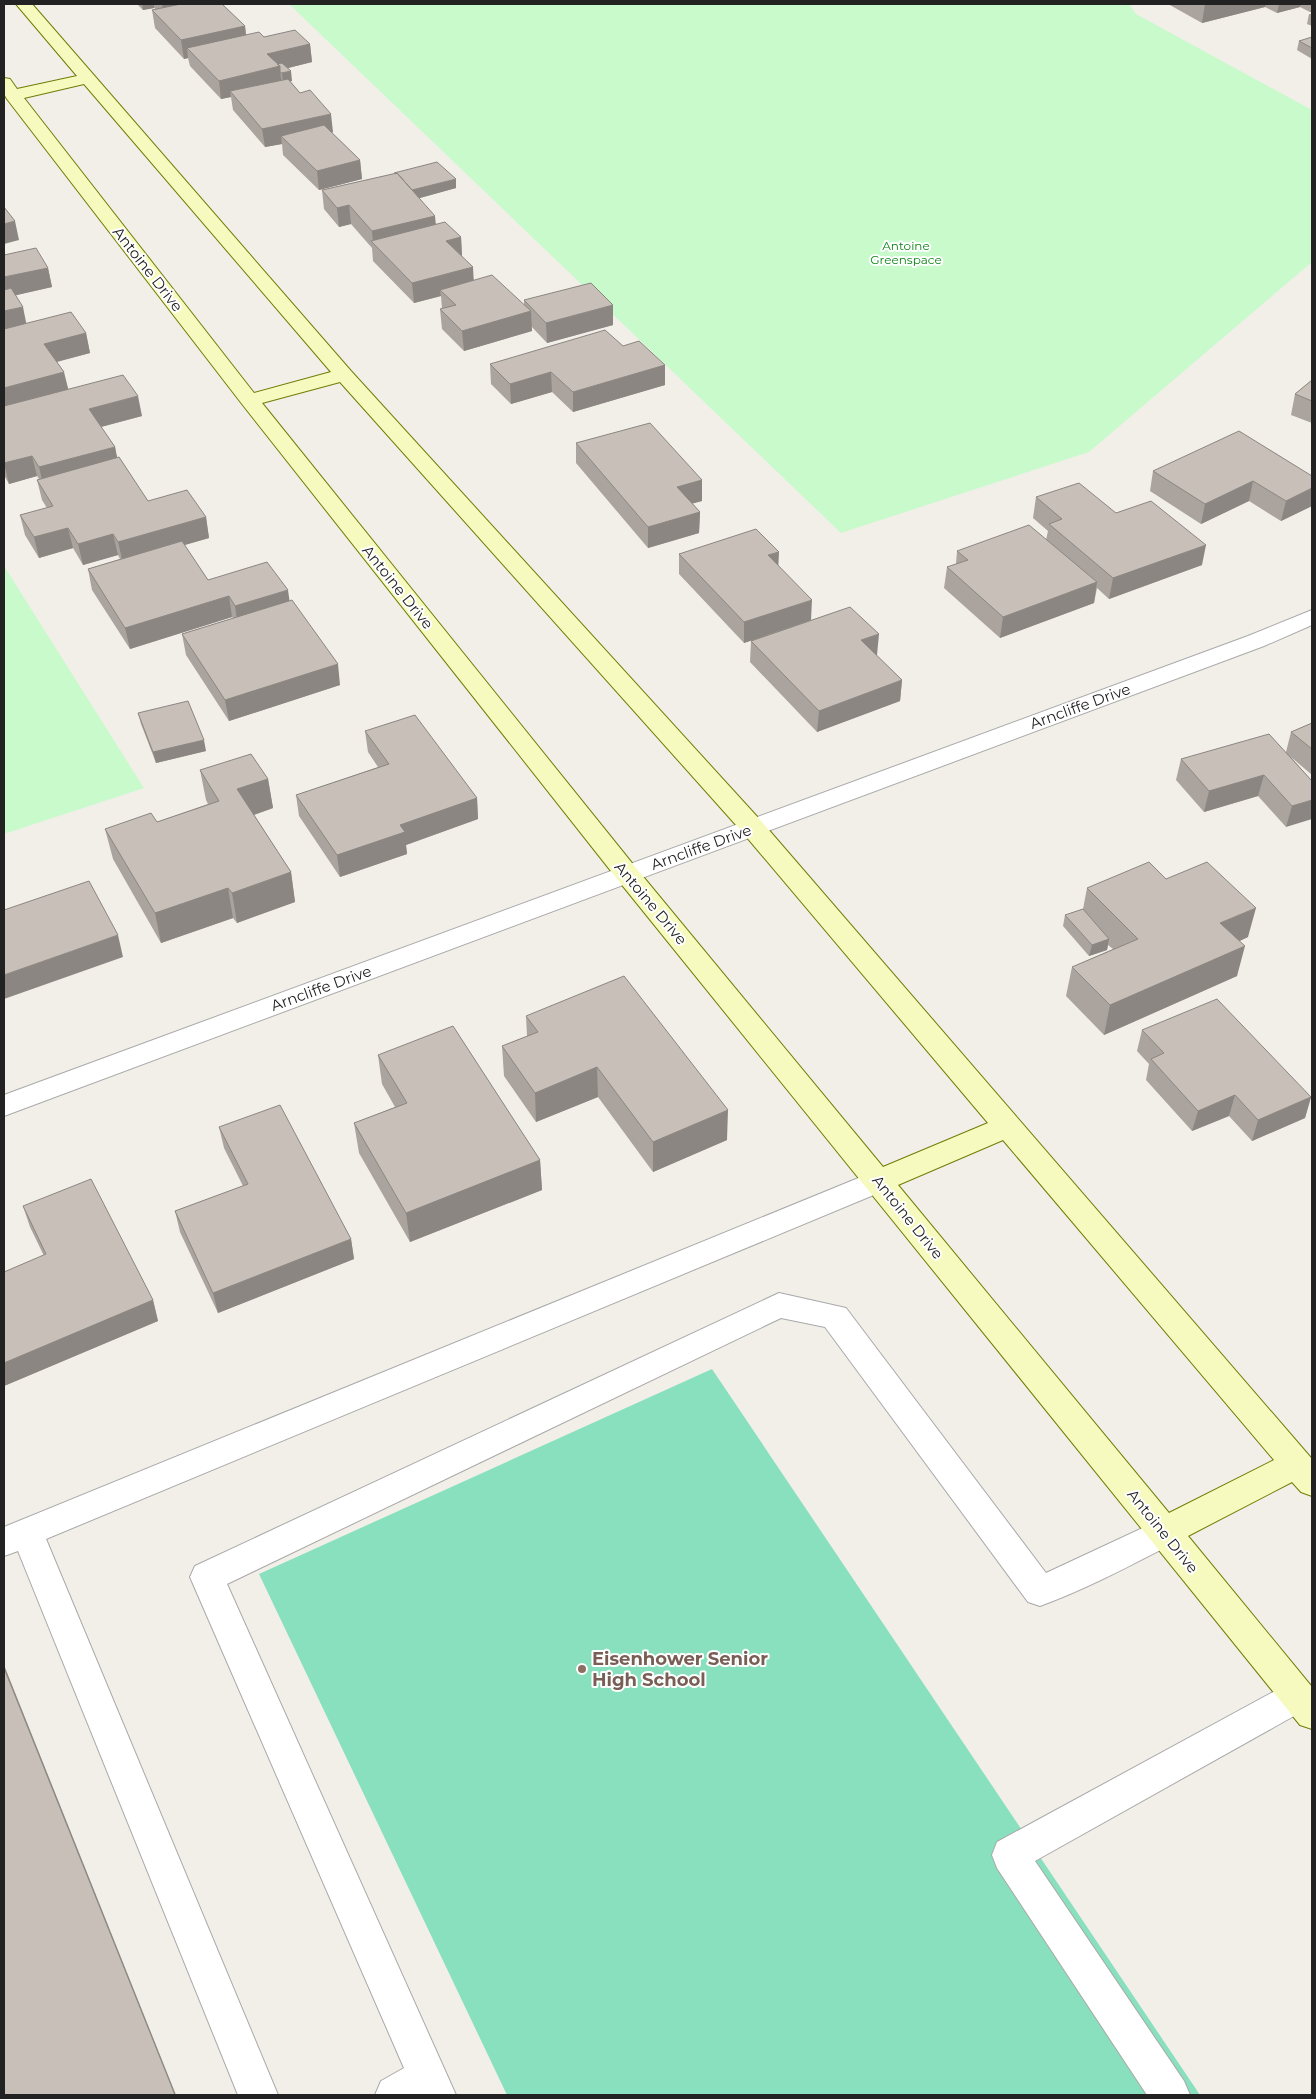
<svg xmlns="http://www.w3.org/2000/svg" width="1316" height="2099" viewBox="0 0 1316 2099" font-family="Montserrat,sans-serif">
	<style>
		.park { fill: #c8facc }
		.pitch { fill: #88e0be }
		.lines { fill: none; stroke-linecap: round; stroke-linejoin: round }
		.lane-casing { stroke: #a9a9a9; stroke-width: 2 }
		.street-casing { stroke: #a9a9a9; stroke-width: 2 }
		.secondary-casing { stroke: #707d05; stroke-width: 2 }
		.lane { fill: #fff; fill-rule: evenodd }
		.street { fill: #fff; fill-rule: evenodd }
		.secondary { fill: #f7fabf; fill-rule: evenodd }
		.wall { fill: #aba49e }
		.shaded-wall { fill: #8b8681 }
		.building { fill: #c7bfb8; stroke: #8b8681 }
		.education-dot { fill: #8d6e63; stroke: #fff; stroke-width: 2 }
		.labels { text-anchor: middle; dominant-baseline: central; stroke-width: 4; stroke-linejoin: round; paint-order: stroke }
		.far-park-label { font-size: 12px; fill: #0c8416; stroke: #fff }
		.street-label { font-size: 15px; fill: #222; stroke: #fff }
		.near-education-label { font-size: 18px; font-weight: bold; fill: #785e54; stroke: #fff; text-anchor: start }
	</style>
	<rect width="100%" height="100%" fill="#f2efe9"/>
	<path class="park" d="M289,4H1129L1136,14L1312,110V262L1089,452L841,533Z
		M4,566L144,788L4,834Z"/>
	<path class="pitch" d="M712,1369L1200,2095H507L259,1574Z"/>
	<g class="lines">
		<defs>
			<path id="lane" d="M878,1170L888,1173L892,1181L888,1189L46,1539L278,2095H238L18,1551L4,1556V1527Z
				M779,1293L846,1308L1046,1573L1164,1518L1176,1522L1180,1532L1176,1542C1131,1565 1087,1589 1040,1606L1028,1602L825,1327L781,1318L227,1584L456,2095H375L381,2081L404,2068L190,1577L195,1566Z
				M1298,1680L1310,1685L1312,1689L1310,1707L1035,1861L1184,2081L1190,2095H1147L997,1868L992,1855L997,1842L1286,1685Z"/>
			<path id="street" d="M1312,610V625L1264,646L4,1116V1095L1248,636Z"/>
			<path id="secondary" d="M16,4H32L351,371L762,822L1312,1459V1496L1301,1492L1292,1482L1188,1536L1312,1687V1729L1300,1725L618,880L242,404L7,99L4,94V78L10,79L17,89L77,76ZM84,84L331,372L254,393L24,98ZM340,382L744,834L988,1123L883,1167L636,868L262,403ZM1003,1140L1274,1460L1169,1513L898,1185Z"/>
		</defs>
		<use href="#lane" class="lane-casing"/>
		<use href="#street" class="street-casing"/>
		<use href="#secondary" class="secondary-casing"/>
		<use href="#lane" class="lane"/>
		<use href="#street" class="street"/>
		<use href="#secondary" class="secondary"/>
	</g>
	<path class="wall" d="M137,4H222L245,26L246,35L264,37L310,44L312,62L288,68L292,81H290L333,132L332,133L360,160L362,179L319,190L283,155L282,144L265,147L233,110L231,97L221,99L190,66L188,58L184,59L155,28L152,10L156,9L154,8L143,10Z
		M1168,4H1312L1310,12L1300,7L1277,13L1265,7L1202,23Z
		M1309,14H1312V26L1307,24Z
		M1312,37V59L1297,50L1299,41Z
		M394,173L456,188L419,198L436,224L461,237L462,256L474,280L524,305V300L613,325L547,343L531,326L532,331L464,351L442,329L440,309H442L441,296L414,303L373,261L372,248L351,224L339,227L324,209L322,190L394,174Z
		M4,255L48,268L52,287L16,295L26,324L86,333L90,353L57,362L68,389L142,416L101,427L115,447L117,458L148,501L206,517L209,538L184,545L208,580L289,601L340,685L229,721L186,655L182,634L233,618L232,617L130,649L92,590L88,569L120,559L118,555L83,565L73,548L39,558L25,535L20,515L47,508L42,500L37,480L39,479L37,476L9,484L4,475Z
		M623,346L665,365V385L573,412L552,392L511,404L491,384L490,364Z
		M1312,380V423L1291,415L1295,394Z
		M576,443L702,480V501L692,503L700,512L699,533L648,548L576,463Z
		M1153,471L1312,476V506L1281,521L1249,501L1201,524L1150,491Z
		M1036,497L1116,513L1202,565L1109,599L1097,588L1094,603L1000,638L944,588L947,567L956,564L957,551L1046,540L1048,531L1033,518Z
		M679,554L778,566L811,620L877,655H876L902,680L900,701L817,732L750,662L751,641L782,630L744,643L679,574Z
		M138,713L206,751L156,763L141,724Z
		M1312,723V775L1291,757L1312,781L1286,827L1258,796L1204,812L1176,780L1181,759L1286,752L1291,732Z
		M365,731L477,798L478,819L406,845L407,854L340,877L299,816L296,795L378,767L368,752Z
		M200,770L268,779L273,808L254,815L291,872L295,902L237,923L233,918L161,943L113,859L105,829L157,822L208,804L206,800Z
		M1166,879L1248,937L1240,941L1237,976L1104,1035L1066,996L1072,967L1113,949L1108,945L1107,950L1089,956L1063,926L1065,915L1083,909L1087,888Z
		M526,1016L727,1140L653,1172L598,1097L536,1122L504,1076L502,1046L527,1036Z
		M1142,1030L1311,1097L1305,1118L1252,1141L1229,1116L1192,1131L1146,1080L1149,1064L1137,1051Z
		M378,1055L540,1160L542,1190L410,1242L359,1153L354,1123L395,1107L382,1084Z
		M219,1127L351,1239L354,1259L218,1313L180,1232L175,1211L243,1186L224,1148Z
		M23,1206L153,1300L158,1321L4,1386V1272L44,1256L30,1227Z"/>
	<path class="shaded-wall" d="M142,4H154V8L143,10Z
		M162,4H207L164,17Z
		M1205,4H1266L1265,7L1202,23Z
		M1279,4H1301L1300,7L1277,13Z
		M1312,4V12H1310Z
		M245,26L247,44L187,48L188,58L184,59L181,40Z
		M310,44L312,62L280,70L282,85L230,91L231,97L221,99L219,81L267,54Z
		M291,71L292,81L283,83L282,73Z
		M331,114L333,132L288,142L281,136L282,144L265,147L262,129Z
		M360,160L362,179L319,190L317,171Z
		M456,179V188L413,200L412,190Z
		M349,205L351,224L339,227L337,208Z
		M435,216L437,236L373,243L372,231Z
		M15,221L19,240L4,244V224Z
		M461,237L462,256L446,241Z
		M473,267L474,286L440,290L441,296L414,303L412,283Z
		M48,268L52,287L4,298V277Z
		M613,305V325L547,343L546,323Z
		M23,307L27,327L4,332V311Z
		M531,311L532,331L464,351L462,331Z
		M86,333L90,353L48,364L44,344Z
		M665,365V385L573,412V392Z
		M64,372L69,392L4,410V388Z
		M551,372L552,392L511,404L510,384Z
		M138,396L142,416L93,429L89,409Z
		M115,447L119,467L44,488L39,467Z
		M32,456L37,476L9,484L4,463Z
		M702,480V501L677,508V487Z
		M1253,481L1249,501L1201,524L1205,504Z
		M1312,488V506L1281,521L1286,501Z
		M700,512L699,533L648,548V527Z
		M206,517L209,538L123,563L118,542Z
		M68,528L73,548L39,558L34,537Z
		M113,534L118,555L83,565L78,544Z
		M1206,545L1202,565L1109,599L1113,578Z
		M779,552L778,573L768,555Z
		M1097,582L1094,603L1000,638L1003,617Z
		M288,590L291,611L238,627L235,606Z
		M229,596L232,617L130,649L125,628Z
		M812,600L811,620L744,643V622Z
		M879,634L877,655L859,661L861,640Z
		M338,664L340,685L229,721L225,700Z
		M902,680L900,701L817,732L819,711Z
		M204,740L206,751L156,763L153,752Z
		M1264,775L1258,796L1204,812L1209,791Z
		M268,779L273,808L242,819L237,789Z
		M477,798L478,819L406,845L407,854L340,877L337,855L400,825Z
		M1312,800V819L1286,827L1292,806Z
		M291,872L295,902L237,923L232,893Z
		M228,888L233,918L161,943L155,913Z
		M1256,908L1248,937L1212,953L1220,923Z
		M118,935L123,957L4,999V975Z
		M1109,939L1107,950L1089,956L1092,945Z
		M1245,946L1237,976L1104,1035L1110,1005Z
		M597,1067L598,1097L536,1122L535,1093Z
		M1235,1095L1229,1116L1192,1131L1198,1111Z
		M1311,1097L1305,1118L1252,1141L1258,1120Z
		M728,1110L727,1140L653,1172V1142Z
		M540,1160L542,1190L410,1242L406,1213Z
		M351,1239L354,1259L218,1313L213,1293Z
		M153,1300L158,1321L4,1386V1363Z
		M4,1665L176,2095H175L4,1668Z"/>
	<path class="building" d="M181,4H222L245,26L181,40L152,10Z
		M295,30L310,44L267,54L280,66L219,81L187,48L259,32L264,37Z
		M1312,37V48L1299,41Z
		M282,63L291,71L282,73L280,72V66L277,64Z
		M288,79L300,93L310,90L331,114L262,129L230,91Z
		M324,125L360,160L317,171L281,136Z
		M437,162L456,179L412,190L397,173L395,174L394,173Z
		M397,173L435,216L372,231L349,205L337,208L322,190Z
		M4,207L15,221L4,224Z
		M445,222L461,237L446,241L473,267L412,283L371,241Z
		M36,248L48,268L4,277V255Z
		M492,275L531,311L462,331L440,309L456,305L440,290Z
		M591,283L613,305L546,323L524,300Z
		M11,288L23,307L4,311V290Z
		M71,312L86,333L44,344L64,372L4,388V329Z
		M605,330L623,346L639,341L665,365L573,392L551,372L510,384L490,364Z
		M123,375L138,396L89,409L115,447L39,467L32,456L4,463V406Z
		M1312,380V401L1295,394Z
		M650,423L702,480L677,487L700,512L648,527L576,443Z
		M1239,431L1312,476V488L1286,501L1253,481L1205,504L1153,471Z
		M119,457L148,501L187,490L206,517L118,542L113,534L78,544L68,528L34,537L20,515L53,506L37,480Z
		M1079,483L1116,513L1151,501L1206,545L1113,578L1049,524L1062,519L1036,497Z
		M1029,525L1097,582L1003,617L947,567L968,560L957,551Z
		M756,529L779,552L768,555L812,600L744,622L679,554Z
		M182,541L208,580L267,562L288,590L235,606L229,596L125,628L88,569Z
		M292,600L338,664L225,700L182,634Z
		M850,607L879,634L861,640L902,680L819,711L751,641Z
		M188,701L204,740L153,752L138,713Z
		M415,715L477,798L400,825L405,832L337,855L296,795L389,764L365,731Z
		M1312,723V749L1291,732Z
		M1269,734L1312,781V800L1292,806L1264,775L1209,791L1181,759Z
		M251,754L268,779L237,789L291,872L232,893L228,888L155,913L105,829L151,813L157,822L219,801L200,770Z
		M1149,862L1166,879L1207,862L1256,908L1220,923L1245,946L1110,1005L1072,967L1138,939L1087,888Z
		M89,881L118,935L4,975V910Z
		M1083,909L1109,939L1092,945L1065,915Z
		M624,976L728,1110L653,1142L597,1067L535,1093L502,1046L538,1032L526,1016Z
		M1217,999L1311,1097L1258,1120L1235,1095L1198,1111L1151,1059L1164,1053L1142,1030Z
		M453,1026L540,1160L406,1213L354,1123L407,1103L378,1055Z
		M280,1105L351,1239L213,1293L175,1211L248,1184L219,1127Z
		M91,1179L153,1300L4,1363V1272L46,1254L23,1206Z
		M4,1668L175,2095H4Z"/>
	<circle class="education-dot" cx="582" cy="1669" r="5"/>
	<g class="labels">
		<g class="far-park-label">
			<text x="906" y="245">Antoine<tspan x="906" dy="14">Greenspace</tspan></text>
		</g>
		<g class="street-label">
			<text transform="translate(148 269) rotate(52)">Antoine Drive</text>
			<text transform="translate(398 587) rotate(51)">Antoine Drive</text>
			<text transform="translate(1080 706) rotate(-20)">Arncliffe Drive</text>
			<text transform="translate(701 847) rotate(-20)">Arncliffe Drive</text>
			<text transform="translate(651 903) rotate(50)">Antoine Drive</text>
			<text transform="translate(321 988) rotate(-20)">Arncliffe Drive</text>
			<text transform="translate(908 1217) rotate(51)">Antoine Drive</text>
			<text transform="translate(1163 1531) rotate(51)">Antoine Drive</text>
		</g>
		<g class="near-education-label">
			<text x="592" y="1659">Eisenhower Senior<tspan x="592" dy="21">High School</tspan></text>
		</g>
	</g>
	<rect width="1316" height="2099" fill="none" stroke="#222222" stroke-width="10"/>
</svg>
